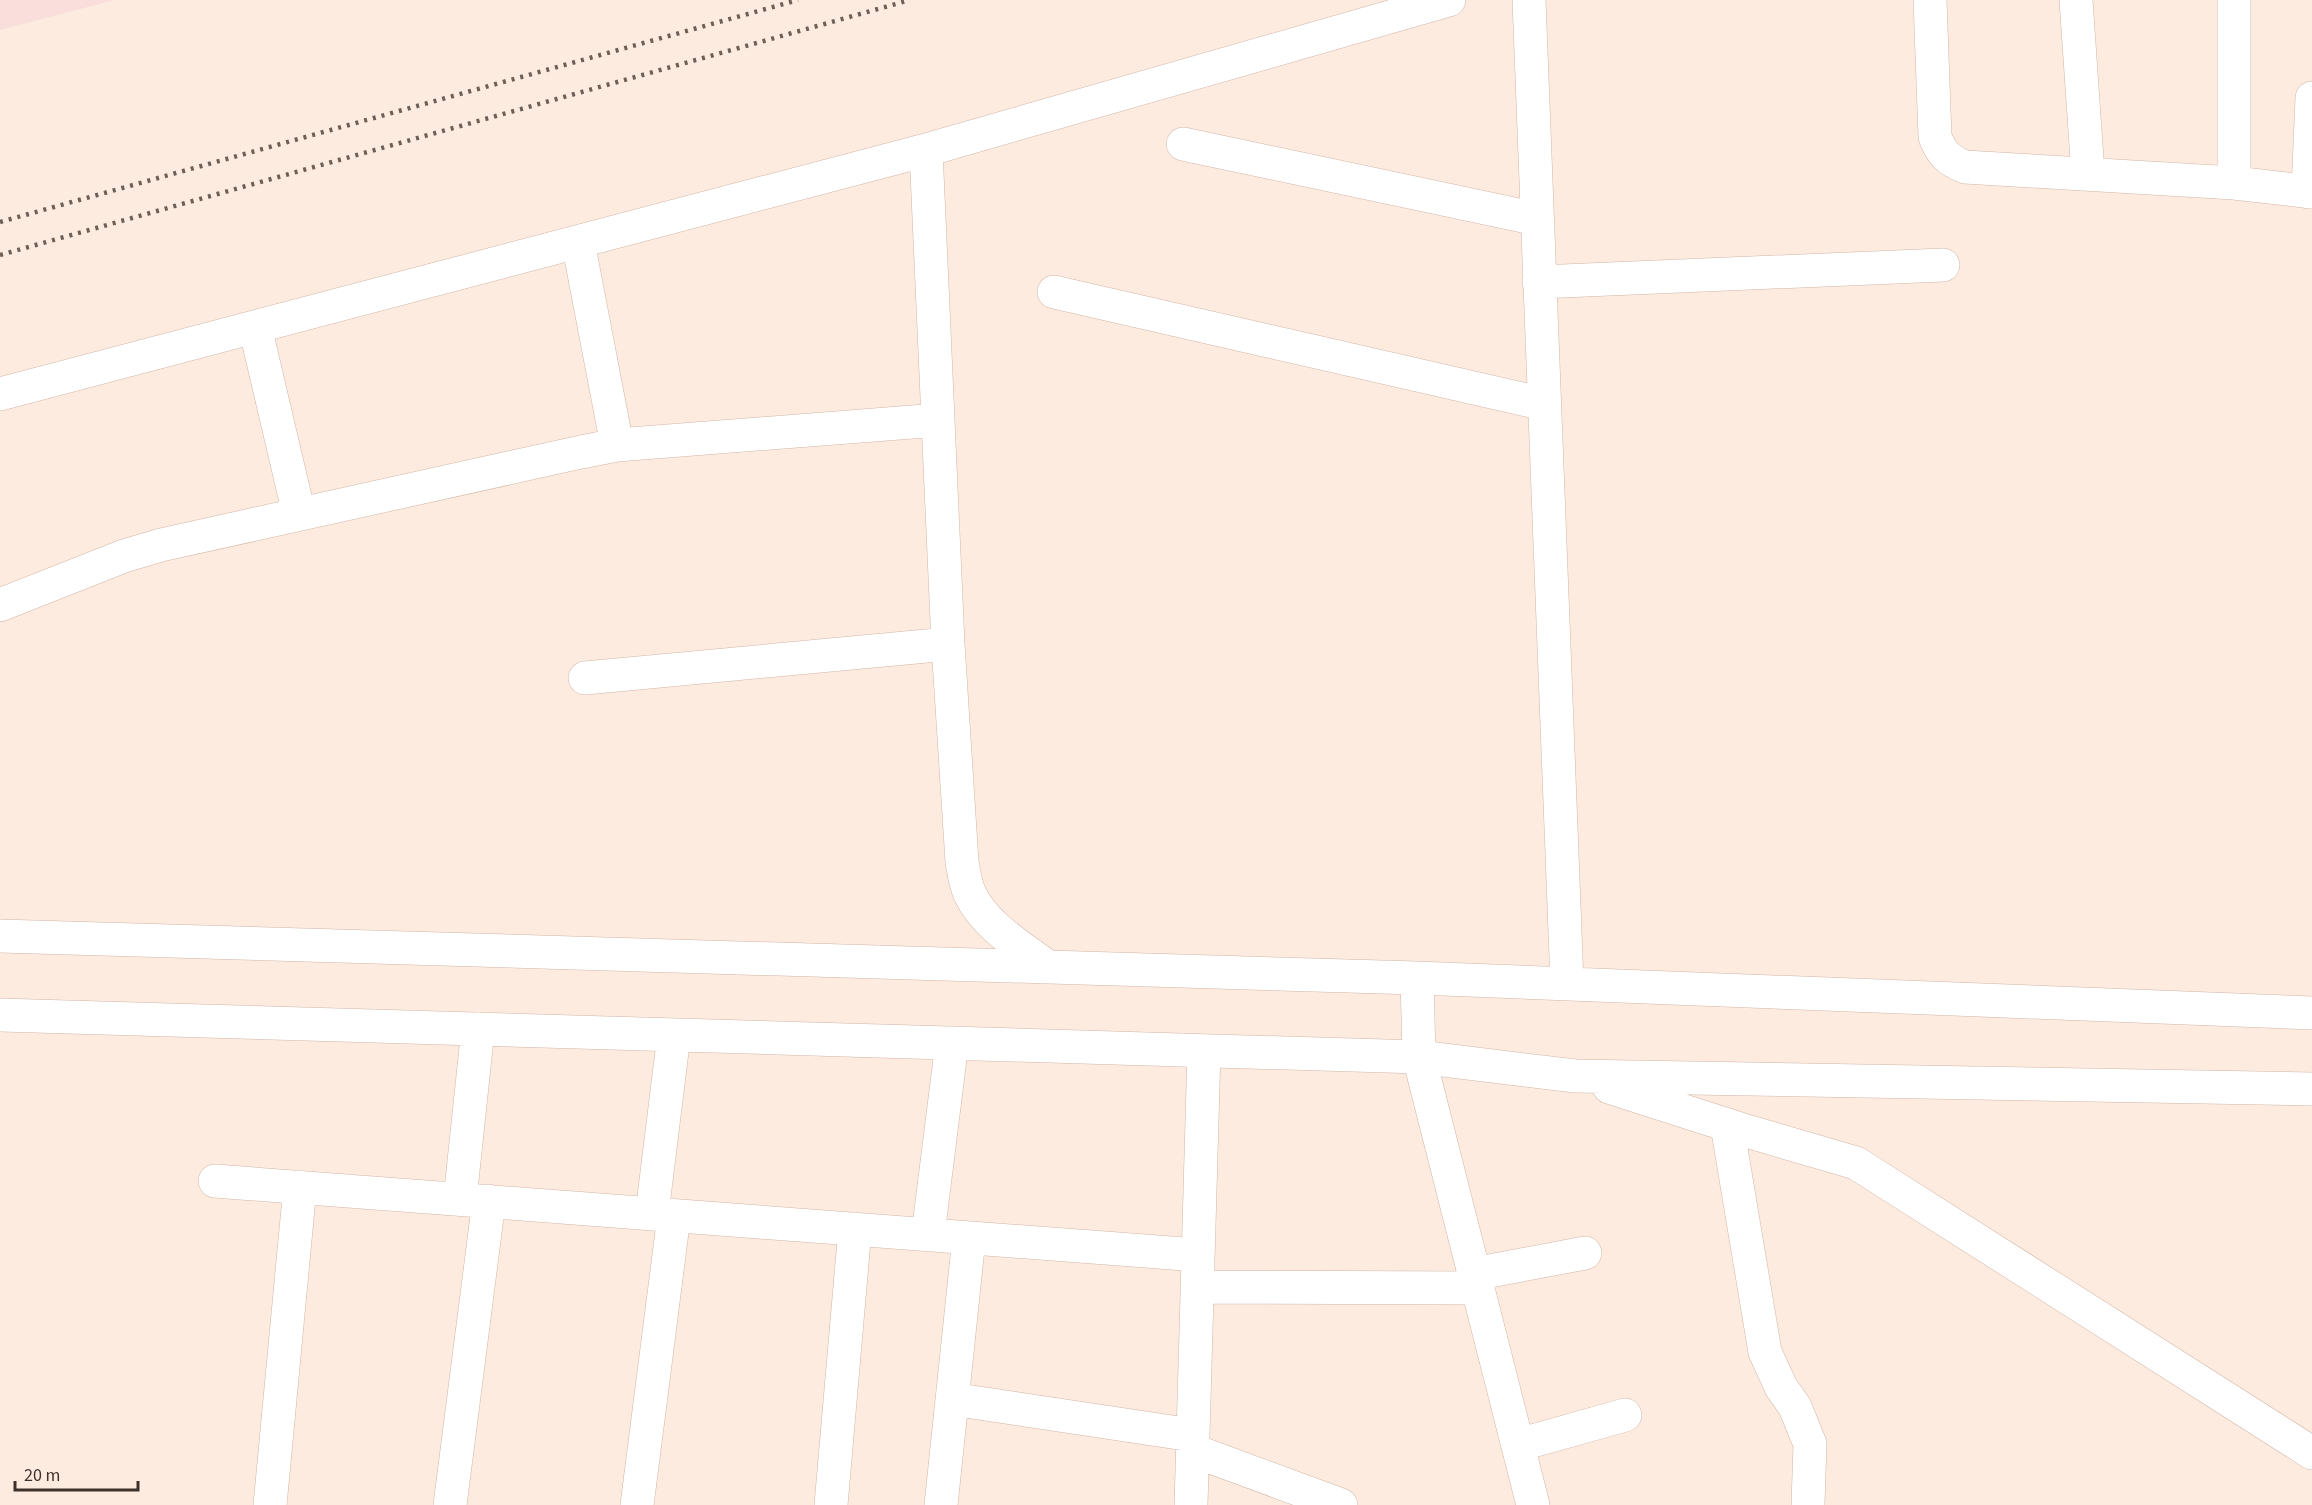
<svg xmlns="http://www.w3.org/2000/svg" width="2312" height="1505" viewBox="0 0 2312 1505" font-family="'Source Sans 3',sans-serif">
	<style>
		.industrial { fill: #f9dedc }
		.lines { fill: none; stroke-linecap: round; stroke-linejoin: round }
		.minor-casing { stroke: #d2b6a6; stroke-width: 34 }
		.minor { stroke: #fff; stroke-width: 33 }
		.rail { stroke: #6b5f57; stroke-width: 4.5; stroke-dasharray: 3 6; stroke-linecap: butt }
	</style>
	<rect width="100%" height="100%" fill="#fdebe0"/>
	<path class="industrial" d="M0,0H115L0,30Z"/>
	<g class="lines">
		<defs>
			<path id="minor" d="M1529,0L1567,983
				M1930,0L1935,137C1942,154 1948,160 1965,167L2234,183L2312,192
				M2076,0L2088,174
				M1183,144L1537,219
				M926,150L948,644L962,862C964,872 965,884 970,894C985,926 1020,946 1048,967
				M2234,183V0
				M2308,192L2312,98
				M578,242L617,445
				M1539,282L1943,265
				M1054,292L1544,404
				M255,327L299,514
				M0,394L926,150L1449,0
				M0,605L124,556L161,545L581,452L617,445L938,420
				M585,678L948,644
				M0,936L1417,978L2312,1013
				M1417,978L1419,1057L1533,1505
				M0,1015L1419,1057L1575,1076L2312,1089
				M1609,1087L1743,1130L1856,1163L2312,1453
				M1727,1125L1765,1352L1781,1387L1795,1407L1810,1444L1808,1505
				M215,1181L1198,1255
				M460,1199L478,1029
				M652,1213L674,1035
				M928,1234L952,1043
				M1474,1274L1585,1253
				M1197,1287L1478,1288
				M952,1399L1192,1435
				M1518,1445L1625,1415
				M1192,1450L1341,1505
				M270,1505L300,1187
				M450,1505L489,1201
				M637,1505L674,1216
				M831,1505L855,1229
				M941,1505L969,1238
				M1191,1505L1204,1051"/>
		</defs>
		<use href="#minor" class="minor-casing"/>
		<use href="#minor" class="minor"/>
		<path class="rail" d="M0,222L798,0
			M0,255L910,0"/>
	</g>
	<path d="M15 1481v9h123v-9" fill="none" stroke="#3d322b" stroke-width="3"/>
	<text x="24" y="1481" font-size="18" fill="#3d322b" stroke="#fdebe0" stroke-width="4.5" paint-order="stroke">20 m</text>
</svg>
